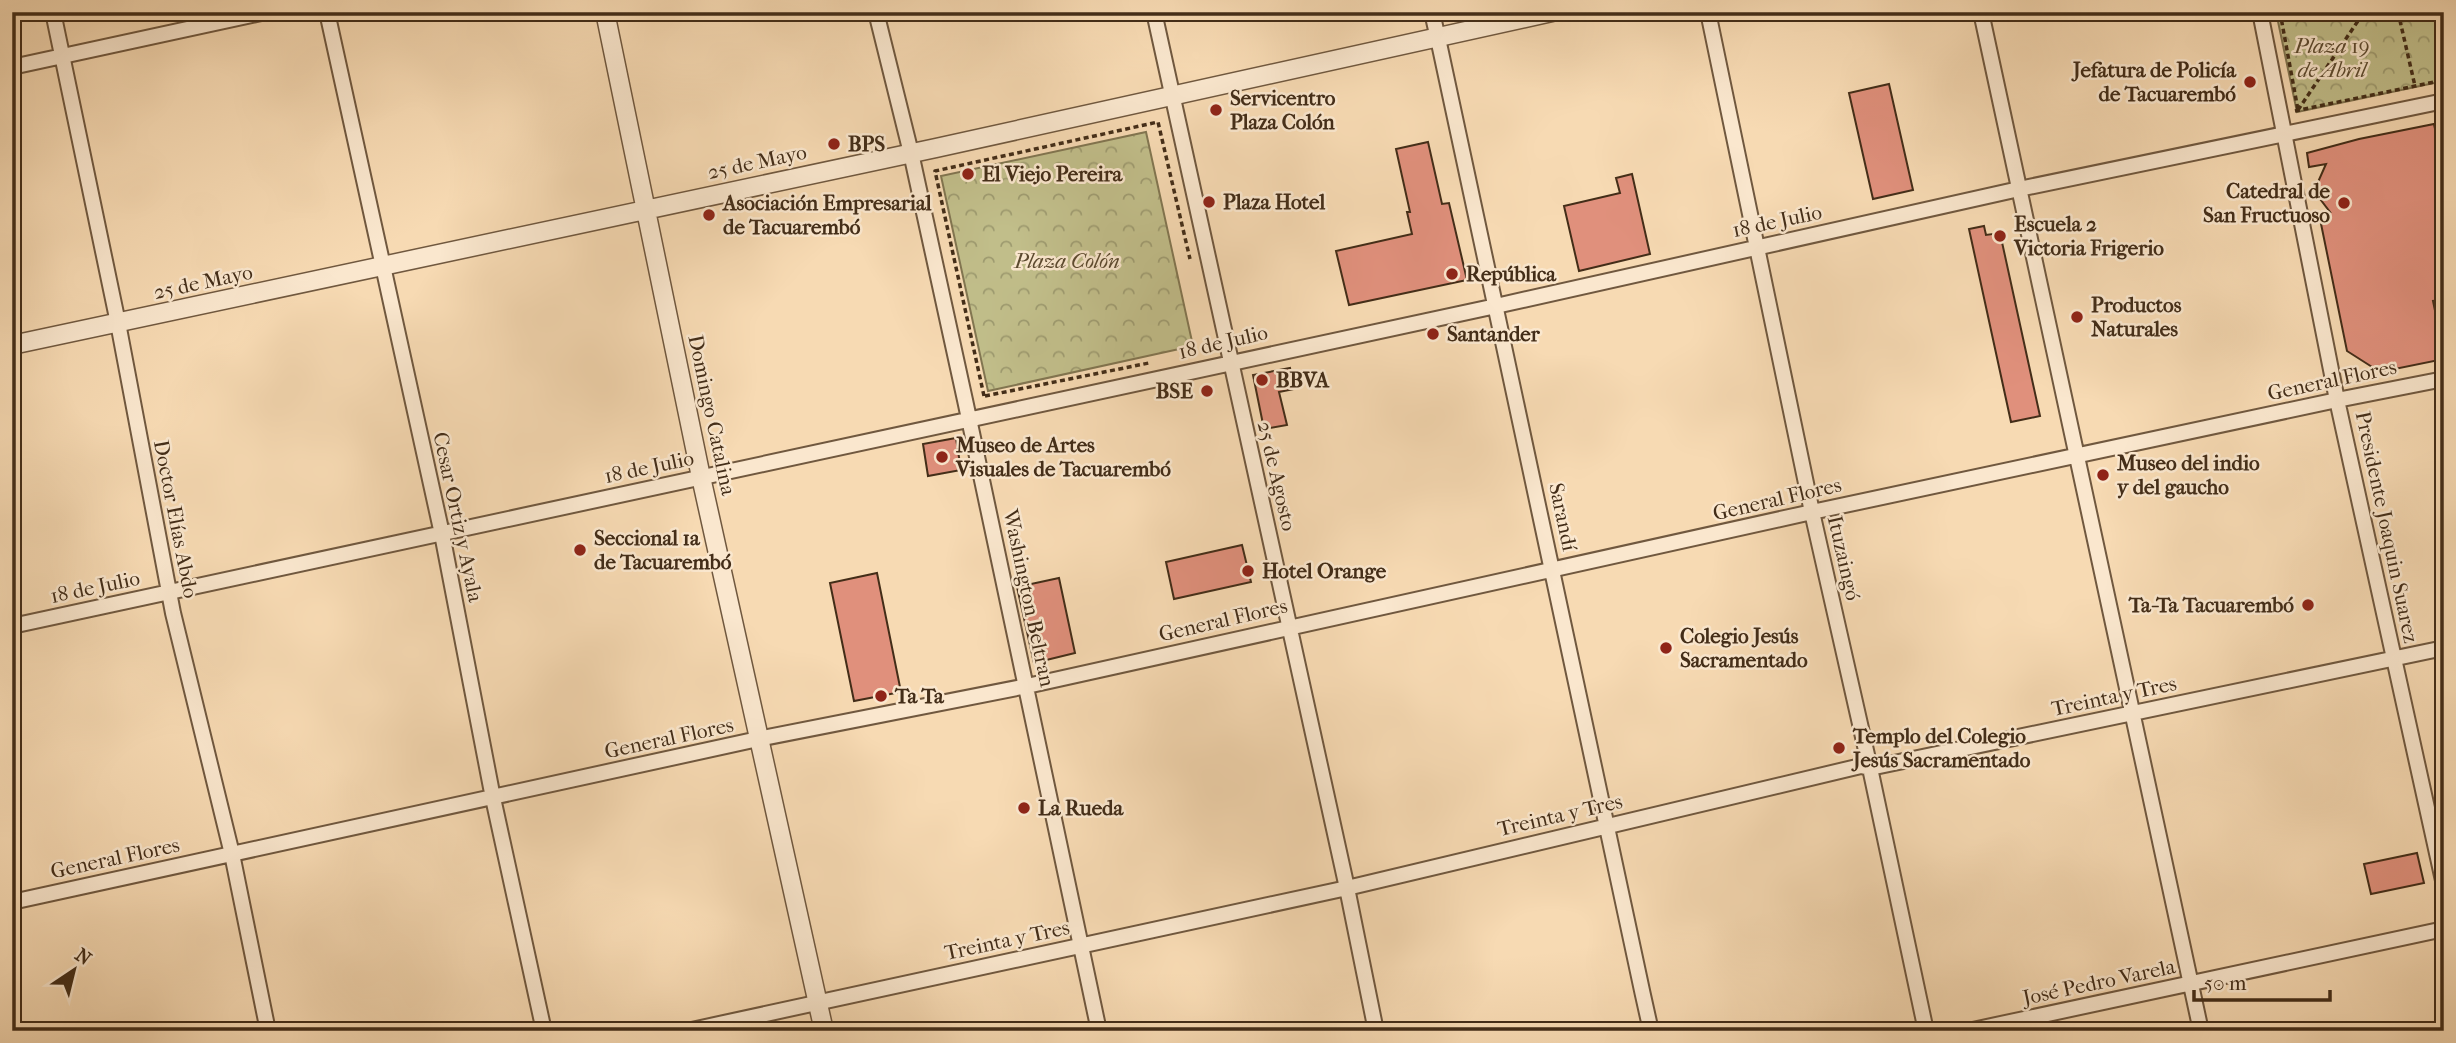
<svg xmlns="http://www.w3.org/2000/svg" width="2456" height="1043" viewBox="0 0 2456 1043" font-family="'IM FELL French Canon',serif">
	<style>
		.forest { fill: url(#forest-crowns); stroke: #827651; stroke-width: 2 }
		.building { fill: #e0907c; stroke: #432d18; stroke-width: 2 }
		.lines { fill: none; stroke-linecap: round; stroke-linejoin: round }
		.minor-casing { stroke: #70583f; stroke-width: 18 }
		.tertiary-casing { stroke: #70583f; stroke-width: 21 }
		.path { stroke: #432d18; stroke-width: 3.5; stroke-dasharray: 5 3.5; stroke-linecap: butt }
		.minor { stroke: #fae7ce; stroke-width: 14 }
		.tertiary { stroke: #fae7ce; stroke-width: 18 }
		.poi-dot { fill: #8f2418; stroke: #fae7ce; stroke-width: 2.5 }
		.labels { text-anchor: middle; dominant-baseline: central; stroke-width: 5; stroke-linejoin: round; paint-order: stroke }
		.park-label { font-size: 21px; font-style: italic; fill: #5c4a2f; stroke: #fae7ce }
		.poi-label { font-size: 21px; font-weight: bold; fill: #432d18; stroke: #fae7ce; text-anchor: start }
		.street-label { font-size: 21px; fill: #432d18; stroke: #fae7ce }
	</style>
	<defs>
		<pattern id="forest-crowns" width="20" height="18" patternUnits="userSpaceOnUse" patternTransform="scale(1.75)"><rect width="20" height="18" fill="#c1be8a"/><path d="M2 6a3 3 0 1 1 6 0M12 15a3 3 0 1 1 6 0" fill="none" stroke="#9e9b70"/></pattern>
	</defs>
	<rect width="100%" height="100%" fill="#f7dab3"/>
	<filter id="stains"><feTurbulence type="fractalNoise" baseFrequency=".00286" numOctaves="4"/><feColorMatrix values="0 0 0 0 .2 0 0 0 0 .09 0 0 0 0 .02 0 0 0 .5 -.17"/></filter>
	<radialGradient id="worn" r=".72"><stop offset=".6" stop-color="#630" stop-opacity="0"/><stop offset="1" stop-color="#630" stop-opacity=".3"/></radialGradient>
	<path class="forest" d="M2276,12H2444V81L2297,112Z
		M1146,132L1193,346L988,391L941,176Z"/>
	<path class="building" d="M1889,84L1913,190L1873,199L1849,93Z
		M2434,124L2444,172V300L2433,301L2440,335L2444,334V359L2380,372L2347,351L2319,214L2330,212L2314,191L2326,164L2309,167L2307,153L2359,139Z
		M1428,142L1442,204L1449,203L1467,280L1349,305L1336,251L1412,234L1407,212H1410L1396,149Z
		M1632,174L1650,254L1579,271L1564,206L1620,193L1616,178Z
		M1984,226L1986,235L2000,233L2040,416L2011,422L1969,229Z
		M1290,368L1294,389L1279,392L1287,425L1264,429L1253,375Z
		M956,438L961,470L928,476L923,444Z
		M1242,545L1251,582L1174,599L1166,562Z
		M877,573L901,692L854,701L830,583Z
		M1059,578L1075,653L1034,663L1017,587Z
		M2417,853L2424,883L2371,894L2364,864Z"/>
	<g class="lines">
		<defs>
			<path id="minor" d="M53,12L118,323L173,613L232,854L268,1031
				M327,12L442,534L493,798L544,1031
				M876,12L911,153L965,400L1099,1031
				M1154,12L1347,888L1376,1031
				M1432,12C1508,351 1575,692 1651,1031
				M1708,12L1812,512L1870,768L1926,1031
				M1981,12L2201,1031
				M2260,12L2337,400L2444,885
				M12,67L266,12
				M12,626L1496,306L2019,189L2444,101
				M12,902L758,739L1027,686L1812,512L2337,400L2444,379
				M687,1031L1347,888L1861,766L1870,768L2444,648
				M1968,1031L2444,929"/>
			<path id="tertiary" d="M605,12L701,477L824,1031
				M12,345L936,148L1552,12"/>
		</defs>
		<use href="#minor" class="minor-casing"/>
		<use href="#tertiary" class="tertiary-casing"/>
		<path class="path" d="M2280,12L2298,110
			M2398,12L2415,86
			M2281,17L2302,12
			M2298,110L2364,12
			M2295,111L2444,80
			M984,396L935,171L1158,122L1190,259
			M985,396L1149,363"/>
		<use href="#minor" class="minor"/>
		<use href="#tertiary" class="tertiary"/>
	</g>
	<g class="poi-dot">
		<circle cx="2250" cy="82" r="7"/>
		<circle cx="1216" cy="110" r="7"/>
		<circle cx="834" cy="144" r="7"/>
		<circle cx="968" cy="174" r="7"/>
		<circle cx="1209" cy="202" r="7"/>
		<circle cx="2344" cy="203" r="7"/>
		<circle cx="709" cy="215" r="7"/>
		<circle cx="2000" cy="236" r="7"/>
		<circle cx="1452" cy="274" r="7"/>
		<circle cx="2077" cy="317" r="7"/>
		<circle cx="1433" cy="334" r="7"/>
		<circle cx="1262" cy="380" r="7"/>
		<circle cx="1207" cy="391" r="7"/>
		<circle cx="942" cy="457" r="7"/>
		<circle cx="2103" cy="475" r="7"/>
		<circle cx="580" cy="550" r="7"/>
		<circle cx="1248" cy="571" r="7"/>
		<circle cx="2308" cy="605" r="7"/>
		<circle cx="1666" cy="648" r="7"/>
		<circle cx="881" cy="696" r="7"/>
		<circle cx="1839" cy="748" r="7"/>
		<circle cx="1024" cy="808" r="7"/>
	</g>
	<g class="labels">
		<g class="park-label">
			<text x="2332" y="46">Plaza 19<tspan x="2332" dy="24">de Abril</tspan></text>
			<text x="1067" y="261">Plaza Colón</text>
		</g>
		<g class="poi-label">
			<text x="2236" y="70" text-anchor="end">Jefatura de Policía<tspan x="2236" dy="24">de Tacuarembó</tspan></text>
			<text x="1230" y="98">Servicentro<tspan x="1230" dy="24">Plaza Colón</tspan></text>
			<text x="848" y="144">BPS</text>
			<text x="982" y="174">El Viejo Pereira</text>
			<text x="2330" y="191" text-anchor="end">Catedral de<tspan x="2330" dy="24">San Fructuoso</tspan></text>
			<text x="1223" y="202">Plaza Hotel</text>
			<text x="723" y="203">Asociación Empresarial<tspan x="723" dy="24">de Tacuarembó</tspan></text>
			<text x="2014" y="224">Escuela 2<tspan x="2014" dy="24">Victoria Frigerio</tspan></text>
			<text x="1466" y="274">República</text>
			<text x="2091" y="305">Productos<tspan x="2091" dy="24">Naturales</tspan></text>
			<text x="1447" y="334">Santander</text>
			<text x="1276" y="380">BBVA</text>
			<text x="1193" y="391" text-anchor="end">BSE</text>
			<text x="956" y="445">Museo de Artes<tspan x="956" dy="24">Visuales de Tacuarembó</tspan></text>
			<text x="2117" y="463">Museo del indio<tspan x="2117" dy="24">y del gaucho</tspan></text>
			<text x="594" y="538">Seccional 1a<tspan x="594" dy="24">de Tacuarembó</tspan></text>
			<text x="1262" y="571">Hotel Orange</text>
			<text x="2294" y="605" text-anchor="end">Ta-Ta Tacuarembó</text>
			<text x="1680" y="636">Colegio Jesús<tspan x="1680" dy="24">Sacramentado</tspan></text>
			<text x="895" y="696">Ta Ta</text>
			<text x="1853" y="736">Templo del Colegio<tspan x="1853" dy="24">Jesús Sacramentado</tspan></text>
			<text x="1038" y="808">La Rueda</text>
		</g>
		<g class="street-label">
			<text transform="translate(757 162) rotate(-12)">25 de Mayo</text>
			<text transform="translate(1777 221) rotate(-12)">18 de Julio</text>
			<text transform="translate(203 282) rotate(-12)">25 de Mayo</text>
			<text transform="translate(1223 342) rotate(-13)">18 de Julio</text>
			<text transform="translate(2332 380) rotate(-12)">General Flores</text>
			<text transform="translate(712 415) rotate(78)">Domingo Catalina</text>
			<text transform="translate(649 467) rotate(-12)">18 de Julio</text>
			<text transform="translate(1277 476) rotate(77)">25 de Agosto</text>
			<text transform="translate(1777 499) rotate(-13)">General Flores</text>
			<text transform="translate(458 517) rotate(78)">Cesar Ortiz y Ayala</text>
			<text transform="translate(1563 517) rotate(78)">Sarandí</text>
			<text transform="translate(176 519) rotate(79)">Doctor Elías Abdo</text>
			<text transform="translate(2387 527) rotate(78)">Presidente Joaquin Suarez</text>
			<text transform="translate(1844 558) rotate(77)">Ituzaingó</text>
			<text transform="translate(95 587) rotate(-12)">18 de Julio</text>
			<text transform="translate(1029 598) rotate(78)">Washington Beltran</text>
			<text transform="translate(1223 620) rotate(-13)">General Flores</text>
			<text transform="translate(2114 696) rotate(-12)">Treinta y Tres</text>
			<text transform="translate(669 738) rotate(-12)">General Flores</text>
			<text transform="translate(1560 815) rotate(-13)">Treinta y Tres</text>
			<text transform="translate(115 858) rotate(-12)">General Flores</text>
			<text transform="translate(1007 940) rotate(-12)">Treinta y Tres</text>
			<text transform="translate(2099 982) rotate(-12)">José Pedro Varela</text>
		</g>
	</g>
	<rect width="2456" height="1043" fill="none" stroke="#f7dab3" stroke-width="42"/>
	<rect x="14" y="14" width="2428" height="1015" fill="none" stroke="#432d18" stroke-width="3.5"/>
	<rect x="21" y="21" width="2414" height="1001" fill="none" stroke="#432d18" stroke-width="2"/>
	<g transform="translate(74 970) rotate(35)" stroke="#fae7ce" stroke-width="5" paint-order="stroke">
	<path d="M0-5L12 26L0 18L-12 26Z" fill="#432d18"/>
	<text y="-10" font-size="19" font-weight="bold" text-anchor="middle" fill="#432d18">N</text>
	</g>
	<path d="M2194 990v10h136v-10" fill="none" stroke="#432d18" stroke-width="3.5"/>
	<text x="2204" y="990" font-size="21" fill="#432d18" stroke="#fae7ce" stroke-width="5" paint-order="stroke">50 m</text>
	<rect width="100%" height="100%" filter="url(#stains)"/>
	<rect width="100%" height="100%" fill="url(#worn)"/>
</svg>
